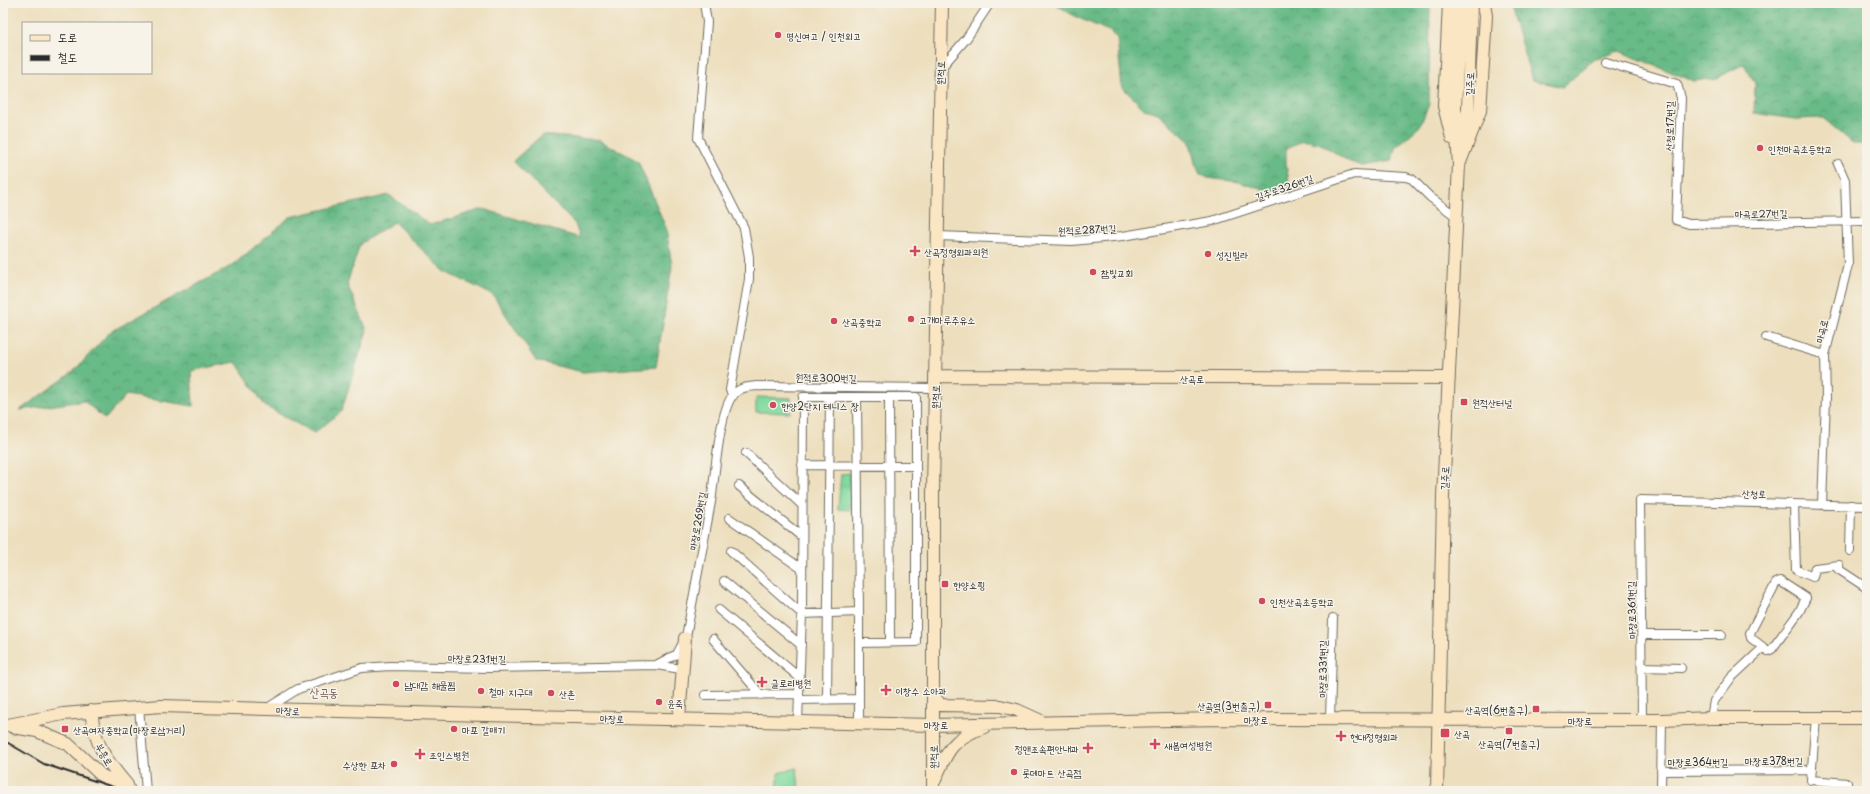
<svg xmlns="http://www.w3.org/2000/svg" width="1870" height="794" viewBox="0 0 1870 794" font-family="'Playpen Sans','Poor Story',sans-serif">
	<style>
		.forest { fill: url(#forest-crowns); stroke: #4a7258 }
		.park { fill: url(#park-tufts); stroke: #568265 }
		.pitch { fill: #80da9f; stroke: #568265 }
		.lines { fill: none; stroke-linecap: round; stroke-linejoin: round }
		.street-casing { stroke: #6f6a5e; stroke-width: 10 }
		.secondary-casing { stroke: #6f6a5e; stroke-width: 14 }
		.street { stroke: #fff; stroke-width: 8 }
		.secondary { stroke: #fbe6c4; stroke-width: 12 }
		.rail { stroke: #2b2b2b; stroke-width: 2 }
		.poi-dot { fill: #d1495b; stroke: #f7f3e8; stroke-width: 1.5 }
		.labels { text-anchor: middle; dominant-baseline: central; stroke-width: 3; stroke-linejoin: round; paint-order: stroke }
		.poi-label { font-size: 10px; fill: #2b2b2b; stroke: #f7f3e8; text-anchor: start }
		.street-label { font-size: 10px; fill: #2b2b2b; stroke: #f7f3e8 }
		.quarter-label { font-size: 12px; fill: #745754; stroke: #f7f3e8 }
	</style>
	<defs>
		<pattern id="forest-crowns" width="20" height="18" patternUnits="userSpaceOnUse"><rect width="20" height="18" fill="#68ba86"/><path d="M2 6a3 3 0 1 1 6 0M12 15a3 3 0 1 1 6 0" fill="none" stroke="#56976e"/></pattern>
		<pattern id="park-tufts" width="24" height="20" patternUnits="userSpaceOnUse"><rect width="24" height="20" fill="#80da9f"/><path d="M3 7l-1-3M5 7V3M7 7l1-3M15 17l-1-3M17 17v-4M19 17l1-3" fill="none" stroke="#6fbb89"/></pattern>
	</defs>
	<rect width="100%" height="100%" fill="#f7f3e8"/>
	<filter id="ink" filterUnits="userSpaceOnUse"><feTurbulence type="fractalNoise" baseFrequency=".025" numOctaves="2"/><feDisplacementMap in="SourceGraphic" scale="8" xChannelSelector="R" yChannelSelector="G"/><feConvolveMatrix kernelMatrix="1 2 1 2 8 2 1 2 1" color-interpolation-filters="sRGB"/></filter>
	<filter id="wash" filterUnits="userSpaceOnUse"><feTurbulence type="fractalNoise" baseFrequency=".012" numOctaves="4" result="noise"/><feDisplacementMap in="SourceGraphic" scale="16" xChannelSelector="R" yChannelSelector="G"/><feGaussianBlur stdDeviation="0.9" result="paint"/><feColorMatrix in="noise" values="0 0 0 0 0 0 0 0 0 0 0 0 0 0 0 0 0 1.4 0 .05"/><feComposite in="paint" operator="in"/></filter>
	<g filter="url(#wash)">
		<rect width="100%" height="100%" fill="#eddfbe"/>
		<path class="forest" d="M1054,3H1430L1429,104L1420,126L1395,148L1392,161L1362,166L1348,161L1321,144L1303,140L1286,149V164L1290,187L1271,192L1239,182L1208,178L1200,174L1195,163L1190,142L1158,113L1144,109L1122,87L1117,38L1109,31L1074,16Z
			M1509,3H1867V144H1854L1823,118L1795,119L1754,113L1755,83L1744,64L1717,78L1693,81L1619,51L1593,60L1563,87L1532,80Z
			M542,135L599,140L638,161L666,228L672,266L656,367L583,372L536,361L493,295L444,271L394,222L360,244L347,284L367,330L341,412L314,433L265,406L236,362L191,371L193,406L126,395L105,419L84,401L20,410L73,372L110,332L233,265L290,217L389,195L430,225L483,209L580,238L575,224L513,161Z"/>
		<path class="park" d="M850,473V510L838,509L841,474Z"/>
		<path class="pitch" d="M756,397L791,398L790,413L756,412Z
			M797,768L799,791H777L779,773Z"/>
	</g>
	<g filter="url(#ink)">
		<g class="lines">
			<defs>
				<path id="street" d="M704,3L707,22L698,138L744,228L749,257V279L730,390L733,396
					M1605,62L1677,84L1681,98L1676,220L1689,224L1867,221
					M941,68L966,39L990,3
					M938,236L1072,241L1123,236L1212,221L1354,174L1406,177L1412,179L1430,197L1457,217
					M1766,337L1825,355
					M857,397L859,612
					M889,397L890,642
					M746,453L802,505
					M802,465L916,466
					M739,486L802,537
					M1794,504L1796,570L1813,577L1815,568L1839,565L1838,569L1867,588
					M1822,505L1826,398L1825,355L1848,265L1845,180L1838,164
					M729,518L802,569
					M731,551L802,614
					M1850,551L1851,505
					M724,581L801,645
					M1780,581L1806,598L1799,612L1772,649L1768,651L1751,638L1750,633L1776,583Z
					M719,610L800,678
					M802,614L803,397H916V642L859,643
					M1642,635H1722
					M713,639L761,695
					M656,665L681,669
					M1642,667L1681,668
					M705,695L799,694
					M799,700L859,699
					M827,700L830,397
					M139,707L146,791
					M266,709L298,689L362,668L390,666L489,668L656,665L677,654L686,637C694,592 703,547 711,502C715,478 719,411 733,395C740,387 747,387 757,386L935,388
					M1816,717L1811,780L1847,783V791
					M1711,718L1714,701L1731,678L1763,648
					M1330,719L1333,618
					M1642,720L1640,500L1867,506
					M798,721L802,614L859,612V723
					M1661,771L1812,770
					M1661,791L1662,720"/>
				<path id="secondary" d="M1449,3L1444,106L1452,138
					M1463,140L1468,109L1471,3
					M1460,162L1480,111L1486,16L1484,3
					M935,376L1449,378
					M933,694L940,705L1000,706L1017,710L1039,720
					M91,711C95,745 105,759 127,785
					M679,719L685,638
					M3,726L63,714L161,706L486,715L933,725L1219,719L1662,720L1711,718H1867
					M13,727L37,731L68,744L102,776L128,788
					M935,780C947,750 953,738 984,727
					M933,791V492L942,3
					M1437,791L1443,496L1459,165L1455,109L1460,3"/>
			</defs>
			<use href="#street" class="street-casing"/>
			<use href="#secondary" class="secondary-casing"/>
			<use href="#street" class="street"/>
			<use href="#secondary" class="secondary"/>
			<path class="rail" d="M3,740L44,764L125,791"/>
		</g>
	</g>
	<g class="poi-dot">
		<circle cx="778" cy="35" r="4"/>
		<circle cx="1760" cy="148" r="4"/>
		<path d="M913 245h4v4h4v4h-4v4h-4v-4h-4v-4h4z"/>
		<circle cx="1208" cy="254" r="4"/>
		<circle cx="1093" cy="272" r="4"/>
		<circle cx="911" cy="319" r="4"/>
		<circle cx="834" cy="321" r="4"/>
		<rect x="1460" y="398" width="8" height="8" rx="2"/>
		<circle cx="773" cy="405" r="4"/>
		<rect x="941" y="580" width="8" height="8" rx="2"/>
		<circle cx="1262" cy="601" r="4"/>
		<path d="M760 676h4v4h4v4h-4v4h-4v-4h-4v-4h4z"/>
		<circle cx="396" cy="684" r="4"/>
		<path d="M884 684h4v4h4v4h-4v4h-4v-4h-4v-4h4z"/>
		<circle cx="481" cy="691" r="4"/>
		<circle cx="551" cy="693" r="4"/>
		<circle cx="659" cy="702" r="4"/>
		<rect x="1264" y="701" width="8" height="8" rx="2"/>
		<rect x="1532" y="705" width="8" height="8" rx="2"/>
		<rect x="61" y="725" width="8" height="8" rx="2"/>
		<circle cx="454" cy="729" r="4"/>
		<rect x="1505" y="727" width="8" height="8" rx="2"/>
		<rect x="1440" y="728" width="10" height="10" rx="2"/>
		<path d="M1339 730h4v4h4v4h-4v4h-4v-4h-4v-4h4z"/>
		<path d="M1153 738h4v4h4v4h-4v4h-4v-4h-4v-4h4z"/>
		<path d="M1086 742h4v4h4v4h-4v4h-4v-4h-4v-4h4z"/>
		<path d="M418 748h4v4h4v4h-4v4h-4v-4h-4v-4h4z"/>
		<circle cx="394" cy="764" r="4"/>
		<circle cx="1014" cy="772" r="4"/>
	</g>
	<g class="labels">
		<g class="poi-label">
			<text x="786" y="35">명신여고 / 인천외고</text>
			<text x="1768" y="148">인천마곡초등학교</text>
			<text x="924" y="251">산곡정형외과의원</text>
			<text x="1216" y="254">성진빌라</text>
			<text x="1101" y="272">참빛교회</text>
			<text x="919" y="319">고개마루주유소</text>
			<text x="842" y="321">산곡중학교</text>
			<text x="1472" y="402">원적산터널</text>
			<text x="781" y="405">한양2단지 테니스 장</text>
			<text x="953" y="584">한양쇼핑</text>
			<text x="1270" y="601">인천산곡초등학교</text>
			<text x="771" y="682">글로리병원</text>
			<text x="404" y="684">남대감 해물찜</text>
			<text x="895" y="690">이창수 소아과</text>
			<text x="489" y="691">철마 지구대</text>
			<text x="559" y="693">산촌</text>
			<text x="667" y="702">윤죽</text>
			<text x="1260" y="705" text-anchor="end">산곡역(3번출구)</text>
			<text x="1528" y="709" text-anchor="end">산곡역(6번출구)</text>
			<text x="73" y="729">산곡여자중학교(마장로삼거리)</text>
			<text x="462" y="729">마포 갈매기</text>
			<text x="1454" y="733">산곡</text>
			<text x="1350" y="736">현대정형외과</text>
			<text x="1509" y="743" text-anchor="middle">산곡역(7번출구)</text>
			<text x="1164" y="744">새봄여성병원</text>
			<text x="1079" y="748" text-anchor="end">정앤조속편안내과</text>
			<text x="429" y="754">조인스병원</text>
			<text x="386" y="764" text-anchor="end">수상한 포차</text>
			<text x="1022" y="772">롯데마트 산곡점</text>
		</g>
		<g class="street-label">
			<text transform="translate(940 73) rotate(-89)">원적로</text>
			<text transform="translate(1469 84) rotate(-88)">길주로</text>
			<text transform="translate(1669 126) rotate(-89)">산청로17번길</text>
			<text transform="translate(1284 187) rotate(-19)">길주로326번길</text>
			<text transform="translate(1761 213) rotate(-1)">마곡로27번길</text>
			<text transform="translate(1087 229) rotate(-3)">원적로287번길</text>
			<text transform="translate(1821 331) rotate(-76)">마곡로</text>
			<text transform="translate(826 377) rotate(1)">원적로300번길</text>
			<text x="1192" y="378">산곡로</text>
			<text transform="translate(935 397) rotate(-89)">원적로</text>
			<text transform="translate(1444 478) rotate(-87)">길주로</text>
			<text transform="translate(1754 493) rotate(1)">산청로</text>
			<text transform="translate(697 521) rotate(-80)">마장로269번길</text>
			<text transform="translate(1631 610) rotate(-91)">마장로361번길</text>
			<text transform="translate(477 658) rotate(1)">마장로231번길</text>
			<text transform="translate(1322 669) rotate(-89)">마장로331번길</text>
			<text transform="translate(288 710) rotate(2)">마장로</text>
			<text transform="translate(612 718) rotate(1)">마장로</text>
			<text x="1256" y="719">마장로</text>
			<text x="1580" y="720">마장로</text>
			<text x="936" y="724">마장로</text>
			<text transform="translate(105 754) rotate(61)">부흥로</text>
			<text transform="translate(933 757) rotate(-91)">원적로</text>
			<text x="1774" y="760">마장로378번길</text>
			<text x="1698" y="761">마장로364번길</text>
		</g>
		<g class="quarter-label">
			<text x="324" y="692">산곡동</text>
		</g>
	</g>
	<rect width="1870" height="794" fill="none" stroke="#f7f3e8" stroke-width="16"/>
	<rect x="22" y="22" width="130" height="52" fill="#f7f3e8" stroke="#a5a39c"/>
	<rect x="30" y="35" width="20" height="6" fill="#fbe6c4" stroke="#a5a39c"/>
	<text x="58" y="42" font-size="12" fill="#2b2b2b">도로</text>
	<rect x="30" y="55" width="20" height="6" fill="#2b2b2b" stroke="#a5a39c"/>
	<text x="58" y="62" font-size="12" fill="#2b2b2b">철도</text>
</svg>
